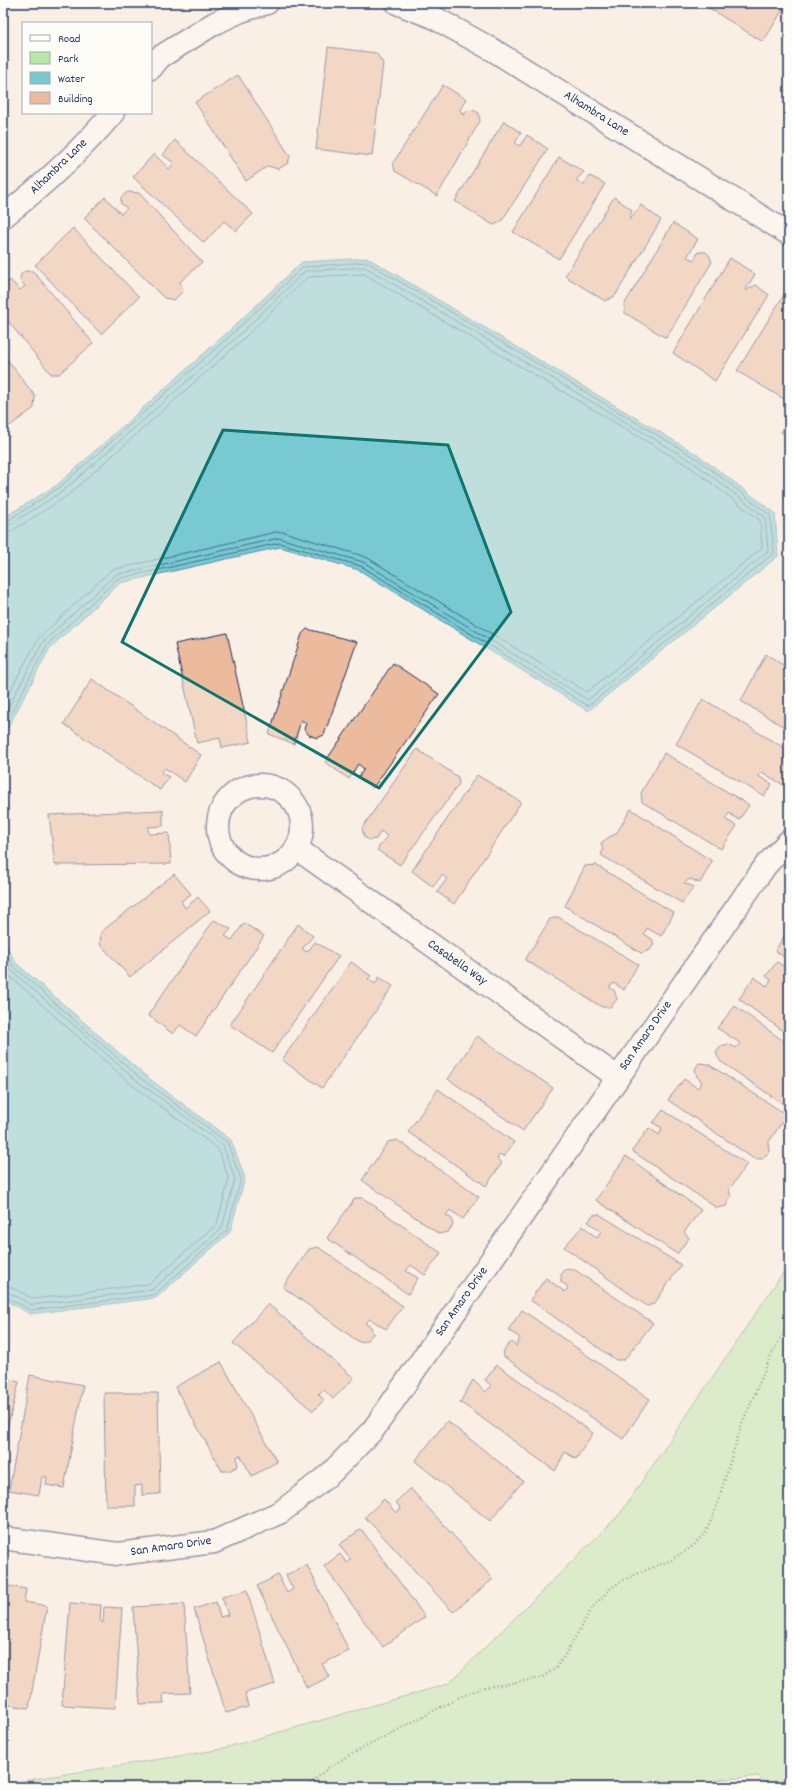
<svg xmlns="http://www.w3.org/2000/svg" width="792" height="1790" viewBox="0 0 792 1790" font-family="Dekko,sans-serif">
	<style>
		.green { fill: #b8e7a6; stroke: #6a8b82 }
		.water { fill: #78c9d1; stroke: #538ba3 }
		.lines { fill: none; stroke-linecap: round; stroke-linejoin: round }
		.shore { stroke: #406d8c; stroke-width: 1 }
		.building { fill: #ecba9d; stroke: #1b2f5e }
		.street-casing { stroke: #1b2f5e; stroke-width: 25 }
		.path { stroke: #1b2f5e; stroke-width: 2.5; stroke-dasharray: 1 3; stroke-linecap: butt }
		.street { stroke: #fdfcf7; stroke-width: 22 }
		.marked { fill: none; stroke: #0f766e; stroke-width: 3; stroke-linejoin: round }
		.labels { text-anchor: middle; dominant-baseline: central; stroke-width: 3; stroke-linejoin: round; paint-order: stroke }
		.street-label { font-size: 13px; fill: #1b2f5e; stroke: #fdfcf7 }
	</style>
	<rect width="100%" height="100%" fill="#faefe5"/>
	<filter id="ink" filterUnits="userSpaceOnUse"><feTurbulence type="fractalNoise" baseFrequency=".025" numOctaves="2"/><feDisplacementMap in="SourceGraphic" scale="8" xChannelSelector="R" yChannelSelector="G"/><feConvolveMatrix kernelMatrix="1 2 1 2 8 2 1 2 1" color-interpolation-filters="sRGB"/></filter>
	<g filter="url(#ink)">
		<path class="green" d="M789,1264V1781L784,1787H769L758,1776L715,1780L705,1787H3V1784L217,1750L448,1684L620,1514Z"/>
		<path class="water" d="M368,258L698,455L775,513L778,556L588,711L359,570L280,547L120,583L50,648L3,737V518L57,485L230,330L302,262Z
			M3,940L16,963L142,1073L231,1140L245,1178L230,1232L156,1298L30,1314L3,1299Z"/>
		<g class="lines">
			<path class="shore" d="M3,521H7L60,487L233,333L303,267L367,262L696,458L770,515L774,553L588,706L361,566L279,543L117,579L47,645L3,728
				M3,527L9,525L63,491L237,337L305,271L365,267L693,462L765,517L768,551L588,700L363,562L279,538L115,575L43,642L3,717
				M3,533L12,531L67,496L241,341L308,277L364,274L690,467L760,520L762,548L587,692L366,557L284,532H276L111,570L38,639L3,704
				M3,948L13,966L139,1077L227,1142L241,1179L227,1230L154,1295L31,1310L3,1296
				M3,958L10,969L136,1080L223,1145L235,1179L222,1228L152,1290L32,1305L8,1292L3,1291
				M3,970L132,1085L218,1149L229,1179L217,1224L149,1284L34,1299L11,1287L3,1285"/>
		</g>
		<path class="building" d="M701,3H787L763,42Z
			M328,47L376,53L383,63L372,156L316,149Z
			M238,75L290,156L288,163L278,169L268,166L246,181L195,102Z
			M443,85L466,99L460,110L464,116L466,111L473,110L479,113L480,121L437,196L395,171L393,163Z
			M504,121L521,133L515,143L520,146L527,135L548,149L501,222L493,225L455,201Z
			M175,140L253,214L236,231L224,221L204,243L133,177L154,154L169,169L174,163L163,155Z
			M559,157L584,172L576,180L584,185L590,176L605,184L559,259L513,232Z
			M128,192L139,193L202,262L180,282L183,291L174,300L164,298L84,218L105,197L121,214L127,208L121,204V197Z
			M614,197L632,210L629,220L641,205L661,220L615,296L605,301L565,276Z
			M673,223L698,239L687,257L694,260L698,252H706L709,255L712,262L666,338L625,313L624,305Z
			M73,228L139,297L101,334L35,265Z
			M730,258L755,274L745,291L756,285L769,295L715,381L673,353Z
			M25,271H33L93,343L59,374H51L3,315V286L10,280L20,290L25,286L20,280L21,274Z
			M785,293L789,296V391L784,399L737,371Z
			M3,354L35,396L34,408L3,431Z
			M789,419V438L781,432Z
			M307,629L357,642L324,735L317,738L309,735L304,729L306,723L301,720L294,744L269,734L302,634Z
			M227,633L251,742L222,748L220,738L197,743L175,644Z
			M766,654L789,669V730L741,701Z
			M393,663L439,694L373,788L358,778L364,769L358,764L349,779L325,762Z
			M92,679L201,755L185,782L165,768L161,773L169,777L160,790L64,724Z
			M703,699L789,751V779L785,786L762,772L758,776L772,784L764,796L676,744Z
			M417,749L458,777L459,784L400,865L377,850L387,836L381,831L376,839L369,840L364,837L362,828Z
			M664,753L749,805L739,820L729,813L725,819L737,826L721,849L642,802L641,793Z
			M477,775L521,802L454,904L437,892L447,879L442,875L433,887L412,871Z
			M631,809L712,861L700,883L690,879L684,883L694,887L682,903L601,855L603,850L601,843L609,837L616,834Z
			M163,810V826L148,827L149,834L169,833L171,864L55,865L49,815Z
			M596,865L674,913L661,936L647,928L644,934L652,939L654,944L650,950L641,953L565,906L585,866Z
			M174,874L191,894L181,901L185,908L198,897L210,911L130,977L100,944L101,932Z
			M558,917L638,964L624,990L614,983L609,987L614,990L617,999L611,1007H602L525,960L550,919Z
			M214,920L231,929L225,936L232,940L244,923L264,936L196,1036L180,1025L173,1034L148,1015Z
			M298,924L313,936L302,949L307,952L315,942L339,956L272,1053L230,1025Z
			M789,928V960L775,951Z
			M351,962L371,976L368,979L375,984L379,977L393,986L322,1088L282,1060Z
			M777,962L789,970V1035L739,999L754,977L767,986L771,980L766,976Z
			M735,1006L789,1045V1108L720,1061L716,1053L721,1046L729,1044L736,1048L740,1043L717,1028Z
			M477,1036L553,1088L523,1131L448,1079Z
			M699,1063L708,1064L787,1115L768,1143L769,1152L762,1159H754L668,1100L684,1079L698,1088L702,1082L697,1077L695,1069Z
			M438,1089L514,1142L504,1157L500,1154L497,1159L502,1163L486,1186L408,1132Z
			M663,1110L747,1164L729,1190L731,1196L726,1206L717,1208L632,1151L649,1128L659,1135L662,1128L653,1123Z
			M397,1140L479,1197L463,1219L450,1210L446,1215L452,1219L453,1225L448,1232L439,1234L362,1180L388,1142Z
			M626,1156L701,1210L684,1232L689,1238L677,1254L596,1200Z
			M355,1198H363L441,1253L425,1275L411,1265L406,1271L418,1278L408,1294L327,1238Z
			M599,1214L681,1265L654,1304L647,1306L564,1247L583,1226L597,1238L601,1231L588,1222L593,1215Z
			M318,1247L403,1306L386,1329L370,1319L365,1323L371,1327L373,1334L366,1341L359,1342L283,1287L309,1249Z
			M564,1269L575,1270L653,1323L624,1360H616L530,1300L546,1278L565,1292L568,1287L561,1282V1275Z
			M268,1304L354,1378L333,1399L324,1390L318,1394L324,1400L313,1411L233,1343Z
			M522,1310L650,1399L623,1439L503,1356L504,1353L503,1352L509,1344H510L512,1342L516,1346L520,1338L508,1330Z
			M221,1362L277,1462L252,1476L240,1455L237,1457L238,1466L229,1471H222L175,1387Z
			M497,1365L593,1433L576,1459L565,1452L555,1471L460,1402L473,1380L485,1392L492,1386L485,1380Z
			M30,1375L83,1385L64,1488L46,1485L47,1477H42L39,1495L9,1490Z
			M3,1378L19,1382L3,1445Z
			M104,1393H158L160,1494L142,1495V1485L135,1486V1506H106Z
			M447,1421L523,1481L490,1521L415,1461Z
			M410,1488L493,1579L453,1612L365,1517L384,1499L396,1513L401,1509L396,1502Z
			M361,1529L425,1617L383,1647L324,1566L340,1554L347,1563L351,1560L339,1545Z
			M307,1565L349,1651L322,1664L329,1677L307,1688L257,1586L278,1575L287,1593L293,1589L286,1575Z
			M3,1585L26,1589L24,1602L47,1606L29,1708L3,1704Z
			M247,1590L275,1684L245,1693L248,1707L226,1713L194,1609L216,1602L220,1617L228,1615L222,1597Z
			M70,1603L101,1605L100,1621L103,1623L104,1607L122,1608L115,1708L62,1705Z
			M184,1604L190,1693L163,1694L164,1703L140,1704L133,1607Z"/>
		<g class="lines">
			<defs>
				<path id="street" d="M397,3L433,17L493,50L789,234
					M151,68L160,57L215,23L241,11L267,3
					M3,217C40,188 82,149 113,113
					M218 827a42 42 0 1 1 84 0a42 42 0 1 1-84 0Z
					M296,848L617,1077
					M3,1538L118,1554L214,1542L281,1512L331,1473L373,1430L766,865L789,841"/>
			</defs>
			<use href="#street" class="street-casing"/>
			<path class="path" d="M307,1787L328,1768L348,1756L458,1698L481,1688L541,1678L556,1668L565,1655L592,1608L610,1589L621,1581L639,1573L671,1560L693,1546L706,1532L715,1511L741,1426L773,1351L789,1325"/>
			<use href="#street" class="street"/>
		</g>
	</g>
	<path d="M0 0H792V1790H0ZM223,430L448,445L511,612L379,788L122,642Z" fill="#faefe5" fill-opacity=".55" fill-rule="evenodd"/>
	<path class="marked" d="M223,430L448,445L511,612L379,788L122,642Z"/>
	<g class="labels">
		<g class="street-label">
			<text transform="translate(596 114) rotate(32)">Alhambra Lane</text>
			<text transform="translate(59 167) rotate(-44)">Alhambra Lane</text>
			<text transform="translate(457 963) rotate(35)">Casabella Way</text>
			<text transform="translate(646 1036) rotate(-55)">San Amaro Drive</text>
			<text transform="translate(462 1302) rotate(-55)">San Amaro Drive</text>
			<text transform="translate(171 1547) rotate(-8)">San Amaro Drive</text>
		</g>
	</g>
	<rect width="792" height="1790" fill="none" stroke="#fdfcf7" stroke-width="16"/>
	<rect x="8" y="8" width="776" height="1774" fill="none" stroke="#1b2f5e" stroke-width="1.5" filter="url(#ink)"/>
	<rect x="22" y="22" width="130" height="92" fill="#fdfcf7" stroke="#a3aaba"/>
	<rect x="30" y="35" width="20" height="6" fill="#fdfcf7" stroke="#a3aaba"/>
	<text x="58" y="42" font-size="12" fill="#1b2f5e">Road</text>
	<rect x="30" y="52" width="20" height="12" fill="#b8e7a6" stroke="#a3aaba"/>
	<text x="58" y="62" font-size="12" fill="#1b2f5e">Park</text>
	<rect x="30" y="72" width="20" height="12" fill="#78c9d1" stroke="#a3aaba"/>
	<text x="58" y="82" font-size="12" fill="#1b2f5e">Water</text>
	<rect x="30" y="92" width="20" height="12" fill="#ecba9d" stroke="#a3aaba"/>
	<text x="58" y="102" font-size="12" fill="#1b2f5e">Building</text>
</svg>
